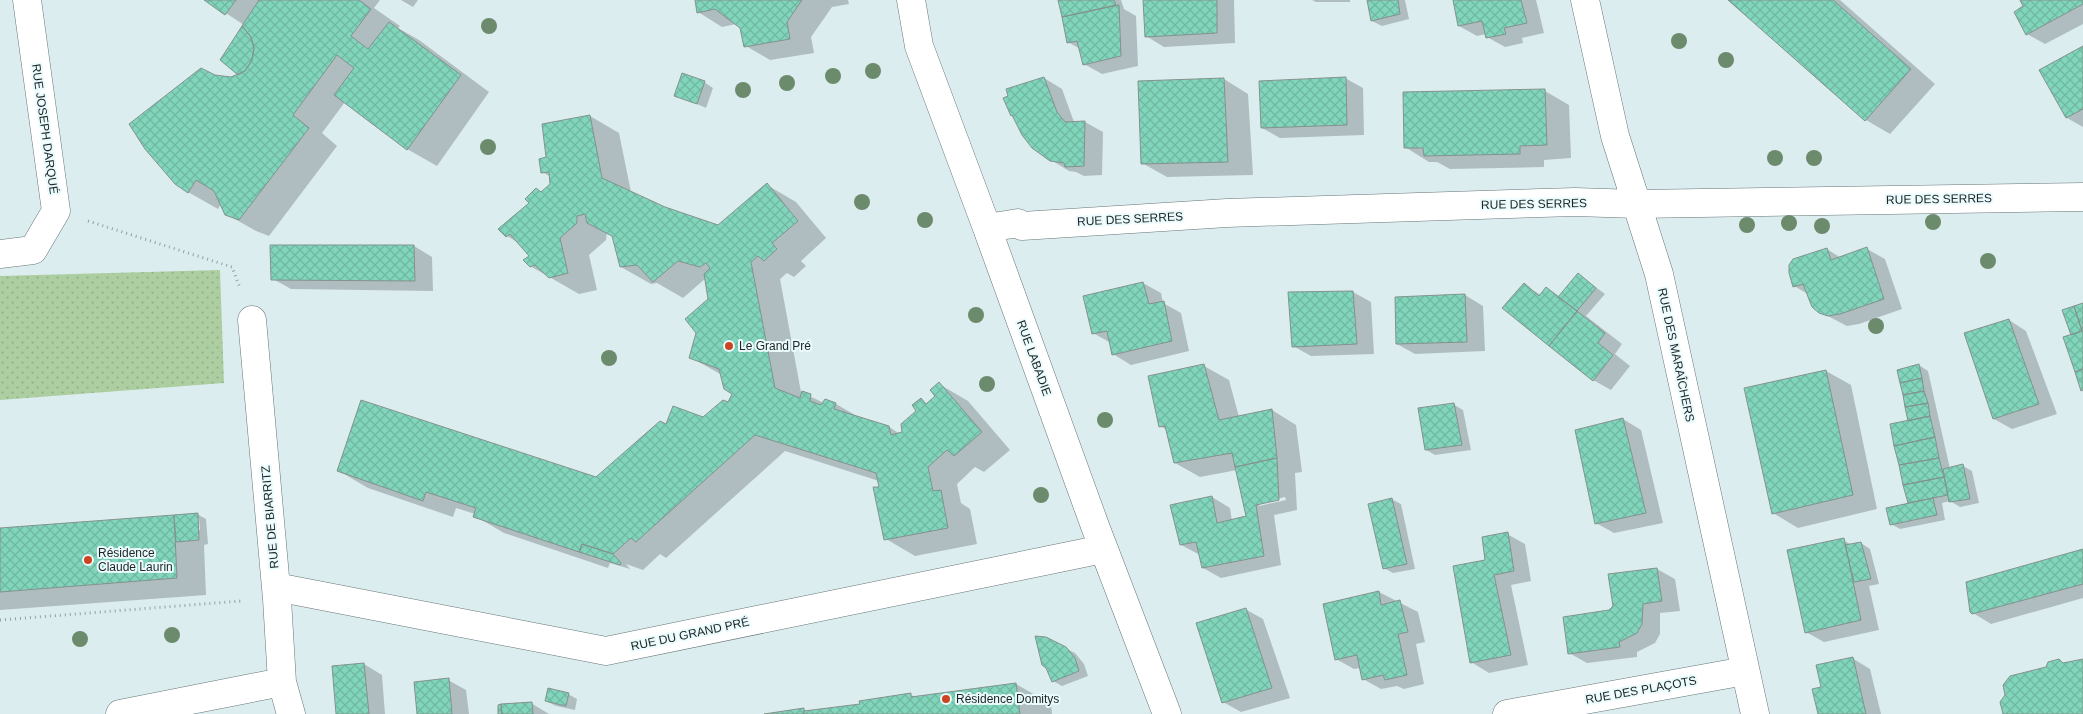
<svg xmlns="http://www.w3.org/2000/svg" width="2083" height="714" viewBox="0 0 2083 714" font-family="Arial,sans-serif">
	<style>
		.green { fill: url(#green-dots) }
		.shadow { fill: #0003; fill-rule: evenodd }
		.building { fill: url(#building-cross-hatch); stroke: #84928d }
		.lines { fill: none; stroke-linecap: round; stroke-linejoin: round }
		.street-casing { stroke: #667577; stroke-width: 29 }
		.path { stroke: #94a1a3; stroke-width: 3; stroke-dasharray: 1 4; stroke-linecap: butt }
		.street { stroke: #fff; stroke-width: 28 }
		.tree { fill: #6c8a6c }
		.poi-dot { fill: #cd4422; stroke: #eafbfd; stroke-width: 2 }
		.labels { text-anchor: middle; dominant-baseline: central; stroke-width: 4; stroke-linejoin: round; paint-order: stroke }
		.street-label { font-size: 12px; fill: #1d2324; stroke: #eafbfd }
		.poi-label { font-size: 12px; fill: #1d2324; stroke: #eafbfd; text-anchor: start }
	</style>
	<defs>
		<pattern id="green-dots" width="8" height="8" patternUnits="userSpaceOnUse" patternTransform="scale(1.25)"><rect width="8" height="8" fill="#adcea1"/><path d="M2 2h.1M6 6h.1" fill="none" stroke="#94b18a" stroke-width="1.8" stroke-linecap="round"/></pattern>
		<pattern id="building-cross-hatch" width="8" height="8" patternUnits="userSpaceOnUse" patternTransform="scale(1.25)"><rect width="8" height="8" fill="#81d5bb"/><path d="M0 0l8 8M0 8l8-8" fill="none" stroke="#6fb7a1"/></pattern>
	</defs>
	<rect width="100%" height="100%" fill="#dcedf0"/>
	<path class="green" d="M220,270L224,383L0,400V276Z"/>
	<path class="shadow" d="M206,0H380L374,8L400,26L398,28L419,40L489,92L437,166L407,149L345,102L322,133L337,146L269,236L256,231L226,214L221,204L218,209L188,192L215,77L231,78L240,75L244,25Z
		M401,0H418L413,7Z
		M696,0H848L849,4L832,7L811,37L814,53L770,60L746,46L741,28L736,24L722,27L698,12Z
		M1059,0H1121L1124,9L1136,16L1138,66L1102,74L1084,64L1080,49L1068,42Z
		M1147,0H1234L1235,43L1164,47L1146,36Z
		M1312,0H1350V2H1316Z
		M1372,0H1405L1409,19L1382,26L1372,21L1368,1Z
		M1454,0H1536L1544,33L1522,38L1523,43L1505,47L1487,37L1486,34L1477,36L1459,26Z
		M1731,0H1840L1935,84L1890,134L1866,120Z
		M2022,0H2083V24L2045,44L2027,34L2025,6Z
		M2083,47V127L2067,118Z
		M1044,78L1062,89L1074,122H1085L1103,132L1102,175L1084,176L1076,172L1069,171L1051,160L1012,115Z
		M1345,78L1363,88L1364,135L1280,138L1262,128Z
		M1224,79L1248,94L1253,175L1167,177L1142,163Z
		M704,82L713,88L706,108L676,95Z
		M1545,91L1569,105L1571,158L1544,160V167L1450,169L1437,162H1429L1405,147Z
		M590,116L619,133L631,192L665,208L718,226L767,185L796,202L826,238L801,261L806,266L794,277L787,273L780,279L801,392L824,403L836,404L862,419L889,427L900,434L903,433L918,411L921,400L927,404L936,396L939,384L968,401L1010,450L984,472L975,467L957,484L961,503L970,509L977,544L915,556L886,539L879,481L785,451L666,558L660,554L643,570L626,564L630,569L610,563L608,568L504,533L475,516V514L456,508L453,517L368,488L339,471L597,478L667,426L704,418L729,404L734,393L722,375L690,357L710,299L706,278L683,298L657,283L651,284L621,267L614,236L607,232L606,240L589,255L597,290L579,294L530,266L531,256L520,244L507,236L542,193L552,184L551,177L542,172L548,158Z
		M414,246L432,257L433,291L291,289L273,279Z
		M1827,249L1841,258L1867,249L1885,259L1902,309L1859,324L1847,326L1820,312L1808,294L1794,286Z
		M1578,274L1605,294L1586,316L1622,344L1615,354L1630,366L1611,390L1593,380L1524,285L1541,295L1546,289L1560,297Z
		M1143,283L1161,293L1163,303L1181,313L1189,351L1131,365L1113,354L1111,343L1093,333Z
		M1353,292L1371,302L1374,354L1311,356L1293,346L1290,293Z
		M1465,295L1483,306L1485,351L1415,354L1397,344Z
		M2009,320L2026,331L2057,414L2012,429L1994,419Z
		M1919,365L1928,371L1950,469L1963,466L1972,471L1979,503L1960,507L1950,501L1942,503L1945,520L1900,529L1891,524L1909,504L1892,425L1910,422Z
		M1204,366L1229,380L1239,417L1272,410L1296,425L1302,472L1295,473L1297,510L1274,515L1281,565L1221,578L1203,568L1200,555L1181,545L1212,497L1230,508L1232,521L1248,517L1237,470L1200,477L1175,463L1167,430L1160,426ZM1285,497L1286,500L1259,506V503Z
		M1826,371L1851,385L1877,509L1798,528L1773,513L1745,389Z
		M1453,404L1463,410L1471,450L1435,455L1426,450Z
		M1623,419L1641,430L1663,523L1614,533L1596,523Z
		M1391,499L1401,504L1415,569L1393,573L1384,568Z
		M197,514L206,519L208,544L204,545L206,595L0,610V530ZM197,518H199L200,530H197Z
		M1507,534L1525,544L1531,581L1511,585L1528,665L1489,673L1471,662L1487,561Z
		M1843,540L1852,545L1861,543L1870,549L1879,584L1869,586L1879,630L1824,642L1806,632Z
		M2083,551V598L1991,624L1973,613Z
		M1657,569L1675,579L1680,611L1660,613V634L1655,643L1637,652V657L1587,663L1569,653L1609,611Z
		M1379,592L1418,612L1425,642L1416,644L1424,684L1404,689L1397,686L1381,689L1363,679L1360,668L1354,669L1336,659Z
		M1245,609L1263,619L1290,698L1241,712L1223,702Z
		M1065,648L1075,653L1084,664L1088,676L1062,686L1053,681Z
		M1852,658L1870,669L1881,714H1819L1823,687Z
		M364,664L382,675L385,714H337Z
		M448,680L466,690L469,714H418Z
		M1016,684L1051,704L1052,714H773L803,709L808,712L861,705V702L911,695L916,697Z
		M568,694L577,699L575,710L556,706L546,701Z
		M531,703L549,714H499Z"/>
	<path class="building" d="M204,0H236L225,15Z
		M259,0H359L371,9L351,36L368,49L389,22L461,75L407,150L334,95L354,68L337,55L293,115L309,128L239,220L225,215L214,191L196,180L188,193L175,184L145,149L129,124L201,68L215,75L231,77L245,71L252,60L254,48L251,37L242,26Z
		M695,0H802L787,22L790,39L744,47L740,28L715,9L697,13Z
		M1058,0H1114L1116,5L1062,17Z
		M1143,0H1217V33L1145,37Z
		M1367,0H1398L1400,14L1371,21Z
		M1453,0H1521L1527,23L1504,28L1506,34L1486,38L1482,21L1458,26Z
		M1728,0H1833L1911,69L1865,121Z
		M2020,0H2083V4L2026,35L2014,12L2023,6Z
		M1119,5L1121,56L1083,65L1077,41L1067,43L1062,17Z
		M242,26L251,37L254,48L252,60L245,71L238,75L220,60Z
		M2083,46V109L2066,118L2039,70Z
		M682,73L705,81L697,104L674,96Z
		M1044,77L1057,112L1065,122L1085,121L1084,166L1065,167L1064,163L1050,161L1032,148L1022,135L1012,115L1011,116L1003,98L1008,96L1006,89Z
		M1346,77L1347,125L1261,128L1259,81Z
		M1224,78L1228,162L1141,164L1138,81Z
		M1545,89L1547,145L1520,146V154L1424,156L1423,148H1404L1403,92Z
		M590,115L602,178L665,207L718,225L767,183L798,221L772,243L777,249L764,261L758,256L751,262L775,388L800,398L802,391L811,394L810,401L821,405L825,399L836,403L834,409L889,426L891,435L902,432L901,424L916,411L912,405L921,398L926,404L935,396L930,390L939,382L982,432L954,456L947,450L928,467L933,491L941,490L948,528L884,540L873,487H879L876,473L755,435L636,542L631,538L613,554L582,544L579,552L473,517L476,508L426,492L423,501L337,471L361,400L596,477L660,421L666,424L673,406L703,417L723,400L728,402L732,394L724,389L719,369L689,358L696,333L685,319L708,299L704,274L710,268L706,263L700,267L678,261L653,282L637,265L620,267L612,236L587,223L585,214L577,216V223L560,238L568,273L549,278L535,265L530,267L523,260L529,256L510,234L506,237L498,229L529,203L525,199L536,188L541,192L550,184L549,172L541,173L539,159L546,157L542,124Z
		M270,245H414L415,281L271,280Z
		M1867,247L1884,299L1840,314L1828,316L1819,313L1812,307L1803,284L1793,287L1789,273V265L1793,259L1827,248L1831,260Z
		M1578,273L1596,288L1577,311L1558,297Z
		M1143,282L1149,304L1164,301L1172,341L1112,355L1107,331L1092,334L1083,296Z
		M1524,283L1539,296L1546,287L1577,311L1549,346L1502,308Z
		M1353,291L1357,344L1292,347L1288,292Z
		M1465,294L1467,342L1396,344L1395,297Z
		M2083,303V369L2075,372L2063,337L2082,331L2074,306Z
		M2074,306L2082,331L2071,335L2062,310Z
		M1577,311L1605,333L1598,343L1613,355L1593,381L1549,346Z
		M2009,319L2039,404L1993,419L1964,333Z
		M1204,364L1219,420L1272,409L1277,458L1235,467L1232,453L1174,463L1165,426L1159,427L1148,376Z
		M1919,364L1922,378L1900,383L1897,370Z
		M2083,369V390L2081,391L2075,372Z
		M1826,370L1853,495L1772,514L1744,388Z
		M1922,378L1924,391L1903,395L1900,383Z
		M1924,391L1928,403L1905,407L1903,395Z
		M1454,403L1462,445L1425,450L1418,408Z
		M1928,403L1930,416L1908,421L1905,407Z
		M1930,416L1935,437L1894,446L1890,424Z
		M1623,418L1646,513L1595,524L1575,430Z
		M1935,437L1939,458L1899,465L1894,446Z
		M1277,458L1279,500L1256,505L1264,556L1202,568L1196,542L1180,545L1170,505L1212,496L1217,523L1246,516L1235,467Z
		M1939,458L1944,477L1903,485L1899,465Z
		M1963,464L1970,499L1949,502L1943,469Z
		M1944,477L1948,495L1908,503L1903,485Z
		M1392,498L1407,564L1383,569L1368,504Z
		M1933,498L1937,515L1890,525L1886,508Z
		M198,513L199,540L176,542L174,515Z
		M174,515L177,578L0,592V528Z
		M1508,532L1514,571L1494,575L1511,655L1470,663L1453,566L1485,560L1482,537Z
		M1844,538L1861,620L1805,633L1787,550Z
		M1861,542L1871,579L1854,582L1845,545Z
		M582,544L613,554L621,563L620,565L579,552Z
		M2083,549V584L1972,614L1970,612L1966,582Z
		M1657,568L1662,601L1643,604L1642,624L1637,633L1619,642L1620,647L1568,654L1563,617L1609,610L1613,606L1608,574Z
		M1379,591L1381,605L1400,600L1408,632L1398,634L1407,675L1385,680L1383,675L1362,680L1357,655L1335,660L1323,604Z
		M1246,608L1272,688L1222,703L1196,623Z
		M1035,636L1046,637L1066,647L1075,658L1079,671L1052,682L1046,668L1042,665Z
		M1853,657L1866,714H1818L1812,689L1821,687L1816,665Z
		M2059,659L2063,663L2083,659V714H2003L2000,702L2005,695L2003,685L2010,676L2046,667L2048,662Z
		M364,663L369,714H336L332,666Z
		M449,678L452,714H417L414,682Z
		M1016,683L1020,714H804V711L860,704L859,701L911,693V697Z
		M548,688L569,693L566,706L545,701Z
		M532,702L533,714H502L501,704Z
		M501,704L502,714H498V705Z
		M804,708V714H764Z"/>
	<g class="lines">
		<defs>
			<path id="street" d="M911,0L919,46L987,228L1095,526L1167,714
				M1585,0L1615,136L1659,274L1755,714
				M987,228L1018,223L1022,226L1227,213L1575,202L1637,204L2083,197
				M0,254L33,250L56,211L27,0
				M252,320L277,599L282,682L291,714
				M276,587L606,651L1103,549
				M120,714L282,682
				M1507,714L1745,671"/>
		</defs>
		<use href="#street" class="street-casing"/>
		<path class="path" d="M88,221L232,267L240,288
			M0,620L241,601"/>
		<use href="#street" class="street"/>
	</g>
	<g class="tree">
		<circle cx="489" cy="26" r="8"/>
		<circle cx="1679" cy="41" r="8"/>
		<circle cx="1726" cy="60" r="8"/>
		<circle cx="873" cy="71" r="8"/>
		<circle cx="833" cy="76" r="8"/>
		<circle cx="787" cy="83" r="8"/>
		<circle cx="743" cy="90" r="8"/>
		<circle cx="488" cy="147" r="8"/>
		<circle cx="1775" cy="158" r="8"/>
		<circle cx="1814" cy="158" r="8"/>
		<circle cx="862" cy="202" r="8"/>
		<circle cx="925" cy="220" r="8"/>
		<circle cx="1933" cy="222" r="8"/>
		<circle cx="1789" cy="223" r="8"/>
		<circle cx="1747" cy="225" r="8"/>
		<circle cx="1822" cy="226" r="8"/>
		<circle cx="1988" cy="261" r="8"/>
		<circle cx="976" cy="315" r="8"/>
		<circle cx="1876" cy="326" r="8"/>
		<circle cx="609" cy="358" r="8"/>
		<circle cx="987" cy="384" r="8"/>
		<circle cx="1105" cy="420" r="8"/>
		<circle cx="1041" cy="495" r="8"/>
		<circle cx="172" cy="635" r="8"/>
		<circle cx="80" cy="639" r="8"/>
	</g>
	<g class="poi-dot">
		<circle cx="729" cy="346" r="5"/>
		<circle cx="88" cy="560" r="5"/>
		<circle cx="946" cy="699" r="5"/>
	</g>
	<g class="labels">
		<g class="street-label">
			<text transform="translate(45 129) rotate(82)">RUE JOSEPH DARQUÉ</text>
			<text transform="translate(1939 199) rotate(-1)">RUE DES SERRES</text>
			<text transform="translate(1534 204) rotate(-1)">RUE DES SERRES</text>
			<text transform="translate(1130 219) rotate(-3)">RUE DES SERRES</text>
			<text transform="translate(1676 355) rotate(78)">RUE DES MARAÎCHERS</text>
			<text transform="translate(1034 358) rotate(70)">RUE LABADIE</text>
			<text transform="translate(270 517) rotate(-95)">RUE DE BIARRITZ</text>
			<text transform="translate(690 634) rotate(-12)">RUE DU GRAND PRÉ</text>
			<text transform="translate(1641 690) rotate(-10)">RUE DES PLAÇOTS</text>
		</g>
		<g class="poi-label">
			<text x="739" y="346">Le Grand Pré</text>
			<text x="98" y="553">Résidence<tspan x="98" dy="14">Claude Laurin</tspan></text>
			<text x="956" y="699">Résidence Domitys</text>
		</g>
	</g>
</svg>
